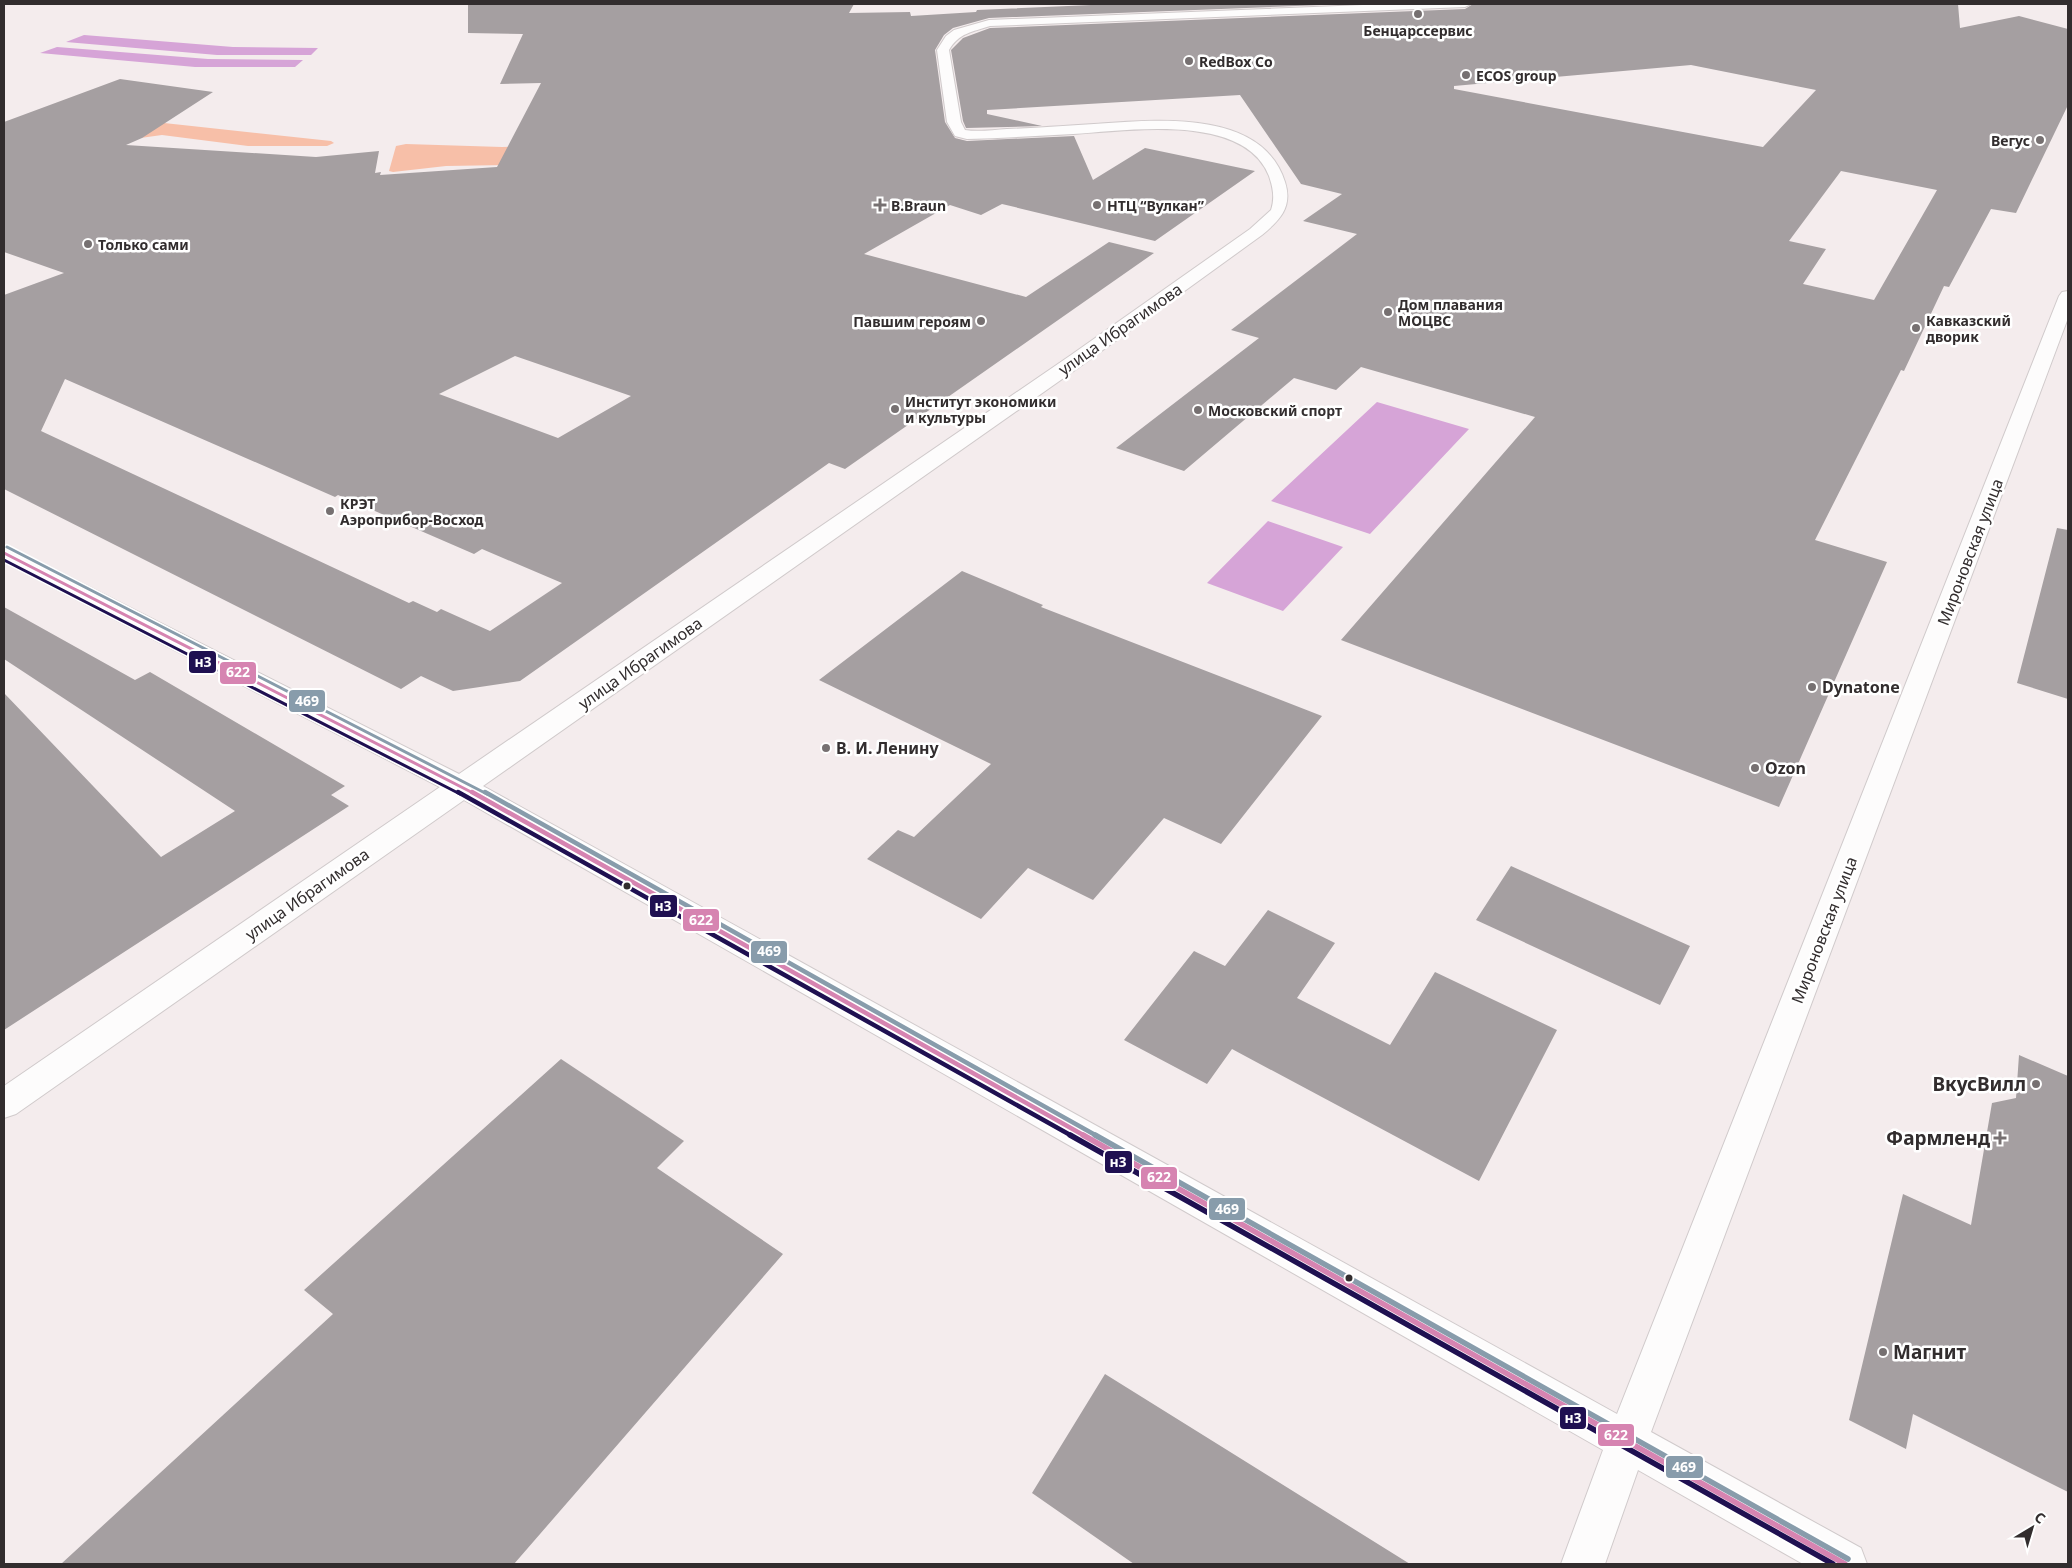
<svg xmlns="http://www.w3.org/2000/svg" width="2072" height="1568" viewBox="0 0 2072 1568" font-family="'Noto Sans',sans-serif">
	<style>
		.forest { fill: #f7bfa8 }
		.water { fill: #d6a4d7 }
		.building { fill: #a59fa1; fill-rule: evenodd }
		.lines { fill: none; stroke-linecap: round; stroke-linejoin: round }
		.minor-casing { stroke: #d0cacb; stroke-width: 2 }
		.minor { fill: #fdfcfc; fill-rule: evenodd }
		.bus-1-far2-casing { stroke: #fff; stroke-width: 6 }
		.bus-1-far1-casing { stroke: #fff; stroke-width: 8 }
		.bus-1-casing { stroke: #fff; stroke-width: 9 }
		.bus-2-far2-casing { stroke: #fff; stroke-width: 6 }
		.bus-2-far1-casing { stroke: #fff; stroke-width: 8 }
		.bus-2-casing { stroke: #fff; stroke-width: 9 }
		.bus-3-far2-casing { stroke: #fff; stroke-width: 6 }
		.bus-3-far1-casing { stroke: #fff; stroke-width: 8 }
		.bus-3-casing { stroke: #fff; stroke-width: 9 }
		.bus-1-far2 { stroke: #d684b1; stroke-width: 3 }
		.bus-1-far1 { stroke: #d684b1; stroke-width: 4.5 }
		.bus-1 { stroke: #d684b1; stroke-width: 5.5 }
		.bus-2-far2 { stroke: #1f1051; stroke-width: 3 }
		.bus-2-far1 { stroke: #1f1051; stroke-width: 4.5 }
		.bus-2 { stroke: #1f1051; stroke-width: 5.5 }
		.bus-3-far2 { stroke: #889cab; stroke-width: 3 }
		.bus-3-far1 { stroke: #889cab; stroke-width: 4.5 }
		.bus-3 { stroke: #889cab; stroke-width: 5.5 }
		.poi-dot { fill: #767071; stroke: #fff; stroke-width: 2 }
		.bus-dot { fill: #322d2e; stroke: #fff; stroke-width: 2 }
		.labels { text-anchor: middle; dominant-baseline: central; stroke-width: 5; stroke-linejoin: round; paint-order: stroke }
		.far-poi-label { font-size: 14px; font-weight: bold; fill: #322d2e; stroke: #fff; text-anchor: start }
		.street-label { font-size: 16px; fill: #322d2e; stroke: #fff }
		.poi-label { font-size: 16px; font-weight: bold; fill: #322d2e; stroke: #fff; text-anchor: start }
		.near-poi-label { font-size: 19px; font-weight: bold; fill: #322d2e; stroke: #fff; text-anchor: end }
		.line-badge { stroke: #fff; stroke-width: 2 }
		.badge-label { font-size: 14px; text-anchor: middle; font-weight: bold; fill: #fff }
	</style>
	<rect width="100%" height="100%" fill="#f4eced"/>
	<path class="forest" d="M63,112L331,141L334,143L327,146H248L162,135L126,140Z
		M406,144L502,147L561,146L508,165L446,166L393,172L389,171L396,146Z"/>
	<path class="water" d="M84,35L233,47L318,48L311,55H217L66,42Z
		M57,47L208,59L303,60L295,67H195L40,53Z
		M1377,402L1469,429L1370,534L1271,501Z
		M1268,521L1343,547L1283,611L1207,583Z"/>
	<path class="building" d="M468,4H854L849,13L910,12L911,16L976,12L977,10L1091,5L1090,4H1347L989,18L953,28L944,35L935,50L945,122L955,138L967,141L1074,136L1093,180L1145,148L1255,171L1155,241L1002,204L981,215L950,205L864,254L1026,297L1109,242L1154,253L845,469L829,463L520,681L453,691L421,676L401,689L4,489V295L64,273L4,252V122L120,79L213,92L142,138L126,145L316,157L379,151L375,173L381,172L380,175L497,167L541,83L500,84L523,34L468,33ZM515,356L631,396L558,438L439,394ZM65,379L335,497L338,495L474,554L482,549L562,583L490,631L441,609L437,612L413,601L409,603L41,431Z
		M1473,4H1958L1960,28L2019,16L2068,29V105L2016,213L1991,209L1949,287L1944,286L1904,371L1901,370L1815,540L1887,562L1779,807L1341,640L1535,417L1361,367L1336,390L1294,378L1184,471L1116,448L1259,338L1231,330L1357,234L1303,221L1342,194L1301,184L1240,95L987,110V114L1042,126L966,128L963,121L951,50L963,38L990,28L1465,9ZM1691,65L1816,90L1763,147L1454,89V86ZM1841,171L1937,190L1874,300L1803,284L1826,249L1789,241Z
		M2057,528L2068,530V699L2017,683Z
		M962,571L1043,605L1041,607L1322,716L1221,844L1164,818L1093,900L1028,868L981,919L867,859L898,830L914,837L991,764L819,680Z
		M4,607L135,680L150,672L345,786L331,795L349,806L4,1030V693L161,857L235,811L4,659Z
		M1511,866L1690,946L1660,1005L1476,920Z
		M1268,910L1335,943L1297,998L1390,1045L1435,972L1557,1030L1479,1181L1232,1049L1207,1084L1124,1040L1194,951L1225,966Z
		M2019,1055L2068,1076V1492L1913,1414L1906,1449L1849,1420L1903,1194L1971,1225L1992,1103L2016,1098Z
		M561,1059L684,1141L657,1168L783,1254L514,1564H61L333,1314L304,1290Z
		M1105,1374L1410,1564H1134L1032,1493Z"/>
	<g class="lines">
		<defs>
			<path id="minor" d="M1388,4H1471L1465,7L990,26C972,32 959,33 949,50L961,122L965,130C978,132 993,130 1007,129C1036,128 1065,126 1094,124C1154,120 1262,108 1285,182C1293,207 1280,220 1262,235L1085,363L483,786L1617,1414L2059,296L2062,292L2068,291V318L1651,1432L1861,1548L1867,1564H1803L1638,1470L1605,1564H1561L1603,1450L464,800L16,1114L4,1118V1086L440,787L4,562V546L12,548L459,774L1071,355L1250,229L1271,210C1275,198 1273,188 1269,176C1244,112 1127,131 1073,134C1038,136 1002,138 967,139L955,136L947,122L937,50L946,36L954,30L989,20Z"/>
		</defs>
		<use href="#minor" class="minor-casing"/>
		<use href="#minor" class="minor"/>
		<defs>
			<path id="bus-1-far2" d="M4,553L475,794"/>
			<path id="bus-1-far1" d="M472,792L1085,1136"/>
			<path id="bus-1" d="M1083,1135L1845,1564"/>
			<path id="bus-2-far2" d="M4,560L460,794"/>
			<path id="bus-2-far1" d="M458,792L1072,1136"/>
			<path id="bus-2" d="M1070,1135L1833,1564"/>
			<path id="bus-3-far2" d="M7,547L487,794"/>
			<path id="bus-3-far1" d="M485,792L1097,1136"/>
			<path id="bus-3" d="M1095,1135L1848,1559"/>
		</defs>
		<use href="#bus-1-far2" class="bus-1-far2-casing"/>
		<use href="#bus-1-far1" class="bus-1-far1-casing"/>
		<use href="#bus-1" class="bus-1-casing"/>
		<use href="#bus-2-far2" class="bus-2-far2-casing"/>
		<use href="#bus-2-far1" class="bus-2-far1-casing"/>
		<use href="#bus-2" class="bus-2-casing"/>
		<use href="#bus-3-far2" class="bus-3-far2-casing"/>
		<use href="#bus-3-far1" class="bus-3-far1-casing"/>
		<use href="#bus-3" class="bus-3-casing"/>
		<use href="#bus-1-far2" class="bus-1-far2"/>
		<use href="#bus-1-far1" class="bus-1-far1"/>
		<use href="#bus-1" class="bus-1"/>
		<use href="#bus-2-far2" class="bus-2-far2"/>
		<use href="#bus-2-far1" class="bus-2-far1"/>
		<use href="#bus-2" class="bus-2"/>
		<use href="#bus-3-far2" class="bus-3-far2"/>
		<use href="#bus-3-far1" class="bus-3-far1"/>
		<use href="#bus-3" class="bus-3"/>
	</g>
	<g class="poi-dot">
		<circle cx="1418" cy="14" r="5"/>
		<circle cx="1189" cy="61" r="5"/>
		<circle cx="1466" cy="75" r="5"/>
		<circle cx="2040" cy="140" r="5"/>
		<path d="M877.5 197.5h5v5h5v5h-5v5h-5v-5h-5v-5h5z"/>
		<circle cx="1097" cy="205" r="5"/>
		<circle cx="88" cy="244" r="5"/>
		<circle cx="1388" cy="312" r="5"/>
		<circle cx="981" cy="321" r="5"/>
		<circle cx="1916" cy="328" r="5"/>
		<circle cx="895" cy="409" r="5"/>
		<circle cx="1198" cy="410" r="5"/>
		<circle cx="330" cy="511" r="5"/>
		<circle cx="1812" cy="687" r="5"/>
		<circle cx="826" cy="748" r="5"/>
		<circle cx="1755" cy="768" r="5"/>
		<circle cx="2036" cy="1084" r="5"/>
		<path d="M1997.5 1130.5h5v5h5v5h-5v5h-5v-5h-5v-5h5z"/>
		<circle cx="1883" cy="1352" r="5"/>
	</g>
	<g class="bus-dot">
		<circle cx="627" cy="886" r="4.5"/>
		<circle cx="1349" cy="1278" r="4.5"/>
	</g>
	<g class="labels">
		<g class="far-poi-label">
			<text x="1418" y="30" text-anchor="middle">Бенцарссервис</text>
			<text x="1199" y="61">RedBox Co</text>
			<text x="1476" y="75">ECOS group</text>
			<text x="2030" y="140" text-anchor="end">Вегус</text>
			<text x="891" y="205">B.Braun</text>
			<text x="1107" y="205">НТЦ “Вулкан”</text>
			<text x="98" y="244">Только сами</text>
			<text x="1398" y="304">Дом плавания<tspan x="1398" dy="16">МОЦВС</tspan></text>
			<text x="1926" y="320">Кавказский<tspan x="1926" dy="16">дворик</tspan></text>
			<text x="971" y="321" text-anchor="end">Павшим героям</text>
			<text x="905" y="401">Институт экономики<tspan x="905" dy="16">и культуры</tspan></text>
			<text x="1208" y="410">Московский спорт</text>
			<text x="340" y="503">КРЭТ<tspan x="340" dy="16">Аэроприбор-Восход</tspan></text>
		</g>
		<g class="street-label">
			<text transform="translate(1120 329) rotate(-35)">улица Ибрагимова</text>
			<text transform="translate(1970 552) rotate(-69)">Мироновская улица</text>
			<text transform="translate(640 663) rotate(-35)">улица Ибрагимова</text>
			<text transform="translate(307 894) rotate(-35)">улица Ибрагимова</text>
			<text transform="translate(1824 930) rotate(-69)">Мироновская улица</text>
		</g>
		<g class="poi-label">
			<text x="1822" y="687">Dynatone</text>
			<text x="836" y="748">В. И. Ленину</text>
			<text x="1765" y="768">Ozon</text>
		</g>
		<g class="near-poi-label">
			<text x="2026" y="1084">ВкусВилл</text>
			<text x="1990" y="1138">Фармленд</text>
			<text x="1893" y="1352" text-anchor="start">Магнит</text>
		</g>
	</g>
	<g class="line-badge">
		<rect x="188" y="650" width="29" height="24" rx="5" fill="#1f1051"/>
		<rect x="219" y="661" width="38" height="24" rx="5" fill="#d684b1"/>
		<rect x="288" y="689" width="38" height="24" rx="5" fill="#889cab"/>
		<rect x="649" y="894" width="29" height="24" rx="5" fill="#1f1051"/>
		<rect x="682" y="908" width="38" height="24" rx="5" fill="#d684b1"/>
		<rect x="750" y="940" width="38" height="24" rx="5" fill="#889cab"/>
		<rect x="1104" y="1150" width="29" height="24" rx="5" fill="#1f1051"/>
		<rect x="1140" y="1166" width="38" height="24" rx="5" fill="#d684b1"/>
		<rect x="1208" y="1197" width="38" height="24" rx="5" fill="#889cab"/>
		<rect x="1559" y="1406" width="28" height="24" rx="5" fill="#1f1051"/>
		<rect x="1597" y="1423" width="38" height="24" rx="5" fill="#d684b1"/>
		<rect x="1665" y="1455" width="39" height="24" rx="5" fill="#889cab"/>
	</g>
	<g class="badge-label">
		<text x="203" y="667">н3</text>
		<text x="238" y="677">622</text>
		<text x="307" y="706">469</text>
		<text x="663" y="911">н3</text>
		<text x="701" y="925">622</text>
		<text x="769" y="956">469</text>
		<text x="1118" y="1167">н3</text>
		<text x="1159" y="1182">622</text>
		<text x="1227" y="1214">469</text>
		<text x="1573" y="1423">н3</text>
		<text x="1616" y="1440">622</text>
		<text x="1684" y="1472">469</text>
	</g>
	<rect width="2072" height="1568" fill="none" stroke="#322d2e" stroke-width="10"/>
	<g transform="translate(2032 1528) rotate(38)" stroke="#ffffff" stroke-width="4" paint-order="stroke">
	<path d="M0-4L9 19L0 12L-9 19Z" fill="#322d2e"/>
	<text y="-8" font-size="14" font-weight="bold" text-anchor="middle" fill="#322d2e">С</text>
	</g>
</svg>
